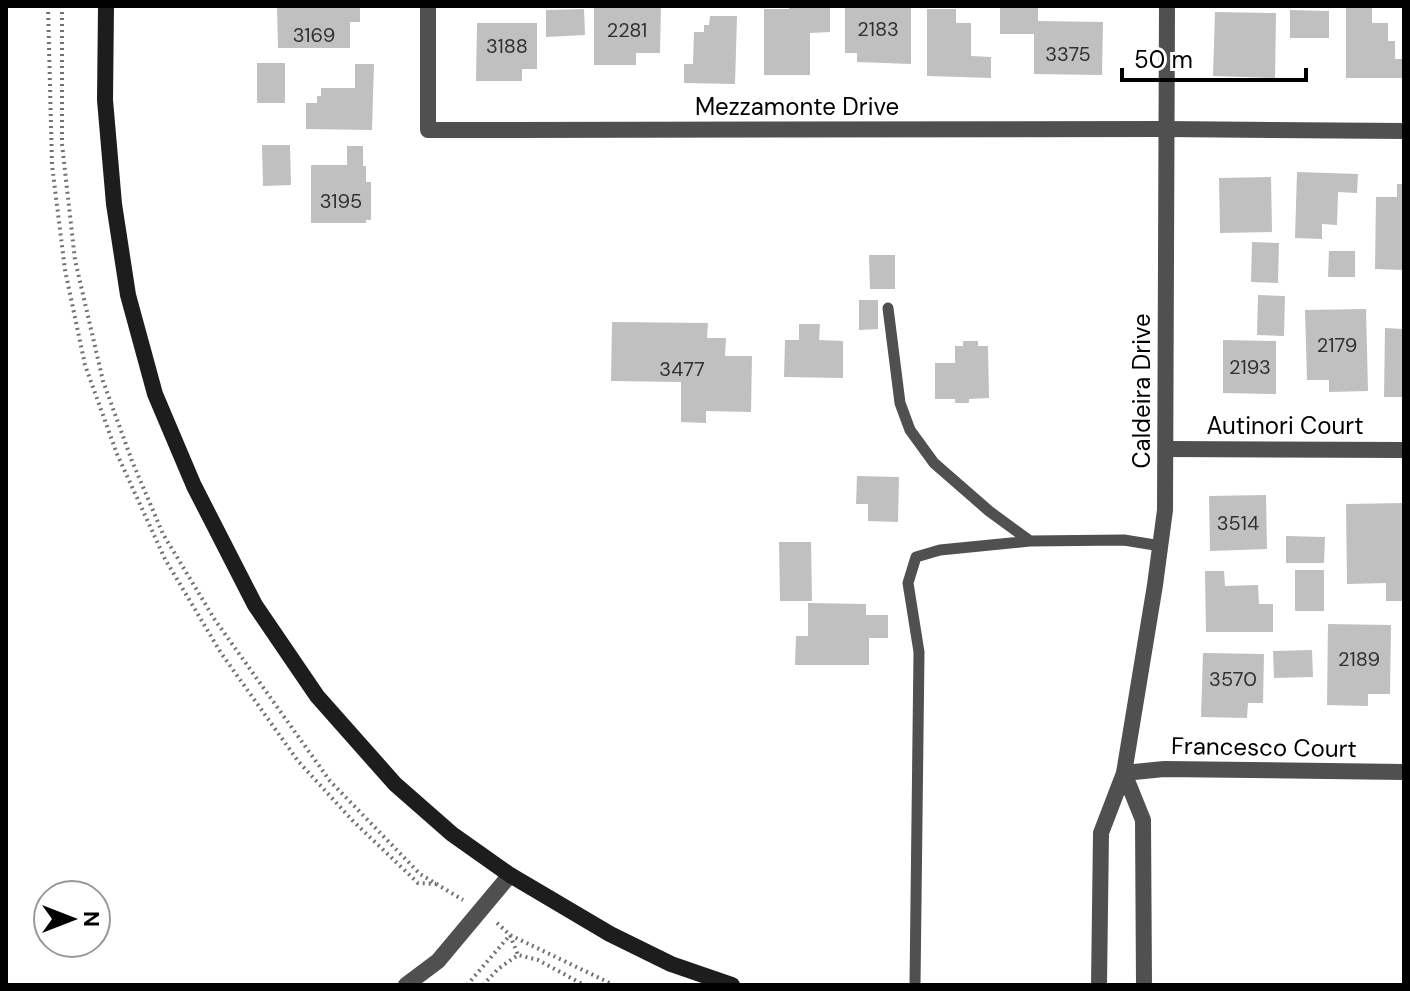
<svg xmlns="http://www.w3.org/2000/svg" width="1410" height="991" viewBox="0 0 1410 991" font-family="'DM Sans',sans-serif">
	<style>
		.building { fill: #c0c0c0 }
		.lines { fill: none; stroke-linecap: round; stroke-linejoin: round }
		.path { stroke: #727272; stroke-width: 4; stroke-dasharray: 2 4; stroke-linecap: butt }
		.service { stroke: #505050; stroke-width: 11 }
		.minor { stroke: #505050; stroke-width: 16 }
		.tertiary { stroke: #505050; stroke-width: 16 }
		.secondary { stroke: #1d1d1d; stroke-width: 16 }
		.labels { text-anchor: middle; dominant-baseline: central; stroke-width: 7; stroke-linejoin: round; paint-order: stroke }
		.number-label { font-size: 20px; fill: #303030 }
		.street-label { font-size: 24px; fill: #000; stroke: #fff }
	</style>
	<rect width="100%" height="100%" fill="#fff"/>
	<path class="building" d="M277,6H360V22H350V48H278Z
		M594,6H661L660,53H636V65H594Z
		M789,6H830V32L810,33V75H764V9H789Z
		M845,6H911V64L857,62V53H845Z
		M1000,6L1038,7V21L1103,22L1102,75L1034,74V34H1000Z
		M1346,8H1372V23H1388V41H1395V59H1404V78H1346Z
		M584,9L585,35L546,37V10Z
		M927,9H956V23H971V56L991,57V78L927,76Z
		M1290,10L1329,11V38H1290Z
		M1215,12L1276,13L1275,78L1213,76Z
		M710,16H737L735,84L684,83V64H693L694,32H704V25H709Z
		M477,23H537V69H522V81H476Z
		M257,63H285V103H257Z
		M355,64H374L372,130L306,129V103H317V96H321V88H355Z
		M262,145H290L291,185L263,186Z
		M347,146H363V166H366V182H371V220H366V223H311V165H347Z
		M1297,172L1358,174L1357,193L1338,192L1337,225L1322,224V239L1295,238Z
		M1271,177L1272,232L1220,233L1219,178Z
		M1397,184H1404V270L1375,269L1376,197H1397Z
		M1252,242L1279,243L1278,283L1251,282Z
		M1329,251H1355V277H1328Z
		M869,255H895V289H870Z
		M1258,295L1285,296L1284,336L1257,335Z
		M859,300H878V329L859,330Z
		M1366,309L1368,391L1329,392V380H1307L1305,310Z
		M612,322L708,323L707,338H726L725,356H752L751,412L706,411V423L681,422V382L611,381Z
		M799,324H820L819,340L843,341V378L784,377L785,340H799Z
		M1385,328L1404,329V397H1384Z
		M1223,340L1276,341V394L1223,393Z
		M963,341H978V346H988L989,398L969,399V403H955V399H935V363H955V346H963Z
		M857,476L899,477L898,522L868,521V504H856Z
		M1266,495L1267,549L1210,551L1209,496Z
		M1404,503V601H1386V583L1347,584L1346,504Z
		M1286,536L1325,537L1324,563H1286Z
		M779,542H811L812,601H780Z
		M1295,570H1324V611H1295Z
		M1205,571H1224L1225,586L1258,585L1259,604H1273V632H1206Z
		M808,603L866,604V615H888V638H869V665H795L796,636H808Z
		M1328,624L1391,625L1390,694H1368V706L1327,705Z
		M1312,650L1313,677L1274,678L1273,651Z
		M1203,653L1264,654L1263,703H1248L1247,718L1201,717Z"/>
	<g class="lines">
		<path class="path" d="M48,6L52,165L65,270L85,365L117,454L165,559L221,653L298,761L353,821L418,883L436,884
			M62,6V144L75,260L103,381L132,461L163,534L215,620L330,781L420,874L463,900
			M497,923L510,935L614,985
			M467,985L510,935L518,955
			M483,985L498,969L518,955L538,960L584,985"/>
		<path class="service" d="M888,308L900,403L910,430L934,463L989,511L1030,541L1124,540L1161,546
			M915,985L919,652L908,583L916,557L940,550L1030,541"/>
		<path class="minor" d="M428,6V130L1165,129L1404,131
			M1166,449L1404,450
			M1124,773L1164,769L1404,772
			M406,985L438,961L510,875"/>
		<path class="tertiary" d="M1124,773L1143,820L1144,985
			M1099,985L1101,833L1124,773L1155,585L1165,510L1167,6"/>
		<path class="secondary" d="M106,6L105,100L114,204L128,295L155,394L194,486L255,605L317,696L395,784L452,834L510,875L610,934L671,964L732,985"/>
	</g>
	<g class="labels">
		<g class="number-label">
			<text x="878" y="29">2183</text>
			<text x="627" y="30">2281</text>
			<text x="314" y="35">3169</text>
			<text x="507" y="46">3188</text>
			<text x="1068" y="54">3375</text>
			<text x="341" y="201">3195</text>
			<text x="1337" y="345">2179</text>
			<text x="1250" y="367">2193</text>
			<text x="682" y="369">3477</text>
			<text x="1238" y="523">3514</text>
			<text x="1359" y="659">2189</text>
			<text x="1233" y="679">3570</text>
		</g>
		<g class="street-label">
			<text x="797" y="106">Mezzamonte Drive</text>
			<text transform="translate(1141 391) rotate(-90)">Caldeira Drive</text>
			<text x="1285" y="425">Autinori Court</text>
			<text transform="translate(1264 747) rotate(1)">Francesco Court</text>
		</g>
	</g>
	<rect width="1410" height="991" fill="none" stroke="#000000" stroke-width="16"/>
	<g transform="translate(72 919) rotate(90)"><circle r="38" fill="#ffffff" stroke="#999999" stroke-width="2"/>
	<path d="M0-6L14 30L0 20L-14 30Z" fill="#000000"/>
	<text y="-12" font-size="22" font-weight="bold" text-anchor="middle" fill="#000000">N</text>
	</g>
	<path d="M1122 68v12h184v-12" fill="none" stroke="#000000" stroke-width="4"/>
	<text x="1134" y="68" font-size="24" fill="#000000" stroke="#ffffff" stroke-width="6" paint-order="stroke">50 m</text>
</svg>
